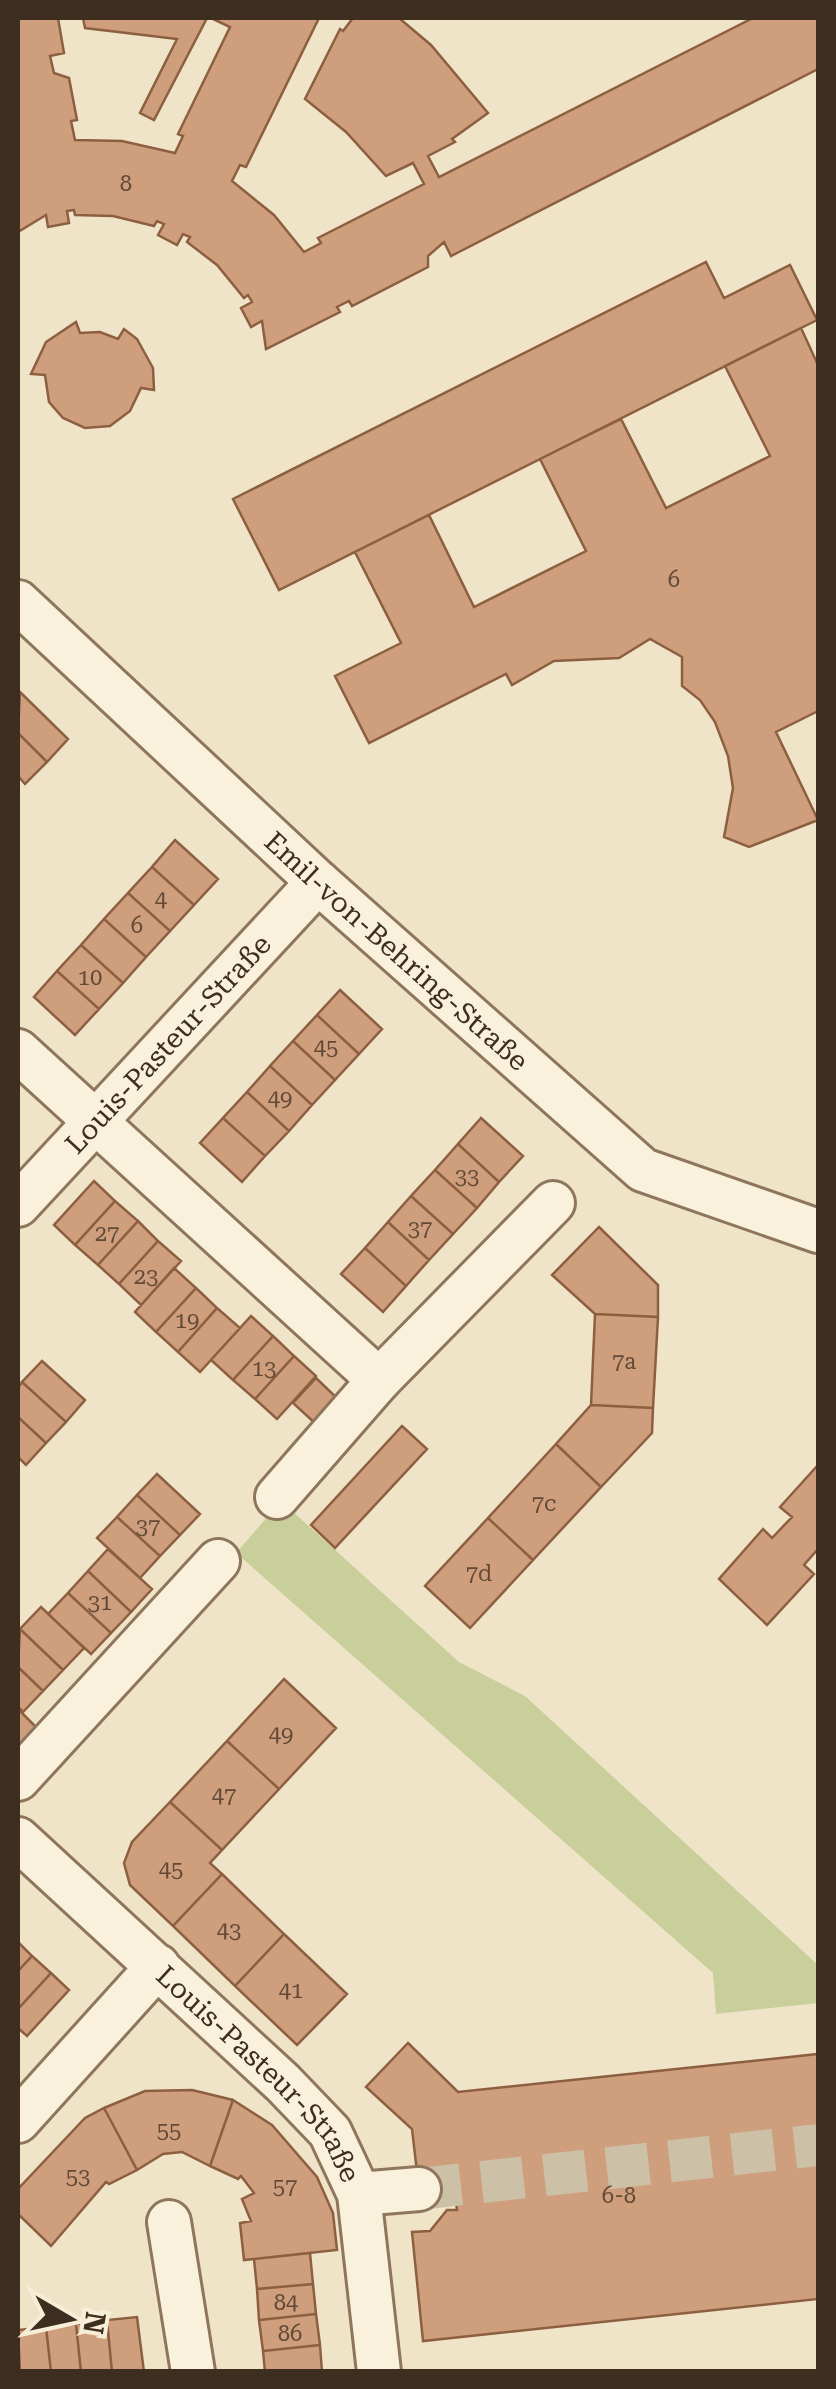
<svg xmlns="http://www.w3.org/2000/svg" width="836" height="2389" viewBox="0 0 836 2389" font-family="'Roboto Serif',serif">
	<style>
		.green { fill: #c9cf9b }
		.building { fill: #cf9f7d; stroke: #8d5f41; stroke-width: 2.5 }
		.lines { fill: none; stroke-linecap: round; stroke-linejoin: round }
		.street-tunnel { stroke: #ccc0a6; stroke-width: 42; stroke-dasharray: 42 21; stroke-linecap: butt }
		.street-casing { stroke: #8d765c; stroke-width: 48 }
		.street { stroke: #faf1dc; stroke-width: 42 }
		.labels { text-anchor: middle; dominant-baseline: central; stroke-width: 8; stroke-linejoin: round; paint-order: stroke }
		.number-label { font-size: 22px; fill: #624a37 }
		.street-label { font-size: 28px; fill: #3d2e20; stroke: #f7eed8 }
	</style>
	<rect width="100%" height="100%" fill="#f0e4c8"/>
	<path class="green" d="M281,1501L459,1662L525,1696L818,1965V2003L716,2014L713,1973L236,1553Z"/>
	<path class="building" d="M18,18H58L64,53L50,56L54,73L69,78L77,120L71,121L75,140L122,141L175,153L183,136L178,134L230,27L211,18H319L246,167L240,165L232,181L274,215L304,252L321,243L318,238L424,184L413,163L386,176L346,132L305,99L340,29L343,31L353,18H399L431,45L488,113L452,139L455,142L428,156L439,177L753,18H818V69L451,256L444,242L428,256V267L352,306L349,301L337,307L340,312L266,349L262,321L251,327L241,308L252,302L248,295L244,298L217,265L187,242L190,237L183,234L177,245L158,235L164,224L157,221L154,226L113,216L75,215L74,210L67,211L69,223L48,227L46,215L18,232Z
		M83,18H207L154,120L140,113L177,39L85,28Z
		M706,262L724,298L790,265L817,320L279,590L233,499Z
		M76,322L80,333L100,332L118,339L124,329L137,339L153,368L154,390L141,388L130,411L110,426L85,428L63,418L49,402L45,375L31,374L46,342Z
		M801,328L818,365V711L776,732L818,820L749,847L724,837L733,788L728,756L715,722L700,700L682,686V657L650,639L619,658L554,661L512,685L506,674L369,743L335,676L401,643L355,552L429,515L474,607L586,551L540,459L621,419L666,508L770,456L725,366Z
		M20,692L68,739L47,762L18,733Z
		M18,733L47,762L25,784L18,776Z
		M175,840L218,879L194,905L152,867Z
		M152,867L194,905L170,931L128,893Z
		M128,893L170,931L146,957L104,919Z
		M104,919L146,957L123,983L81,945Z
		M81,945L123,983L99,1009L57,971Z
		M57,971L99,1009L75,1035L34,997Z
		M340,990L382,1029L359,1054L317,1015Z
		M317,1015L359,1054L335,1080L293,1041Z
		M293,1041L335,1080L312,1105L270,1066Z
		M270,1066L312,1105L289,1131L247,1092Z
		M247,1092L289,1131L265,1156L223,1118Z
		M223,1118L265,1156L242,1182L200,1143Z
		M481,1118L523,1156L499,1182L458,1144Z
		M458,1144L499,1182L477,1208L435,1170Z
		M435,1170L477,1208L453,1234L411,1196Z
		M94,1181L115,1201L75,1245L54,1225Z
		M411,1196L453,1234L429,1260L388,1222Z
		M115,1201L138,1221L98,1265L75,1245Z
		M138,1221L158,1241L119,1284L98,1265Z
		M388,1222L429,1260L406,1286L365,1248Z
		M599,1227L658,1285V1317L595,1314L552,1275Z
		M158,1241L181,1261L141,1305L119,1284Z
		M365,1248L406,1286L383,1312L341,1274Z
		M174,1268L196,1288L156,1332L135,1312Z
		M196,1288L217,1308L178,1352L156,1332Z
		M217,1308L240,1328L200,1372L178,1352Z
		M595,1314L658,1317L653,1408L591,1405Z
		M251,1316L273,1336L233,1380L211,1360Z
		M273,1336L294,1356L255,1399L233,1380Z
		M294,1356L316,1376L277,1419L255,1399Z
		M42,1361L85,1400L66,1422L22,1382Z
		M316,1378L340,1401L318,1426L293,1403Z
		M22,1382L66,1422L46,1443L18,1417V1388Z
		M591,1405L653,1408L652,1433L601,1487L556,1444Z
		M18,1417L46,1443L26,1465L18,1457Z
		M402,1426L427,1449L335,1548L311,1525Z
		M556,1444L601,1487L533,1560L488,1518Z
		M818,1465V1549L804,1565L814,1574L767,1625L719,1579L763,1529L772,1538L792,1517L780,1507Z
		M157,1474L200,1514L180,1535L137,1495Z
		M137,1495L180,1535L160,1556L117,1517Z
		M117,1517L160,1556L140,1578L97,1538Z
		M488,1518L533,1560L470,1628L425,1586Z
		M108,1549L152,1589L131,1612L88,1571Z
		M88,1571L131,1612L111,1633L68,1593Z
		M68,1593L111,1633L91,1654L48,1614Z
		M41,1607L84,1648L63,1670L20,1629Z
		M20,1629L63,1670L43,1691L18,1667Z
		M18,1667L43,1691L23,1712L18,1707Z
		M284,1679L336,1728L279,1789L227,1741Z
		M18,1709L38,1729L18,1750Z
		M227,1741L279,1789L222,1850L170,1802Z
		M170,1802L222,1850L210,1863L222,1874L173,1926L130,1885L124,1863L132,1842Z
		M222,1874L284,1934L235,1986L173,1926Z
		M284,1934L347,1994L297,2045L235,1986Z
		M18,1942L32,1956L18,1971Z
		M32,1956L51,1973L18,2009V1971Z
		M51,1973L69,1990L27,2036L18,2028V2009Z
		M408,2043L458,2092L818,2054V2299L423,2341L412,2232L430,2231L447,2210H457L456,2202L421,2206L412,2129L366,2087Z
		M192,2090L233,2100L210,2166L182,2152L163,2154L137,2170L104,2108L145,2091Z
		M233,2100L272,2125L317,2177L333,2213L337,2250L244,2260L240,2223L251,2221L242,2199L254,2193L241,2176L238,2179L210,2166Z
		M104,2108L137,2170L109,2184L106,2182L51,2246L18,2214V2189L85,2118Z
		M310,2253L313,2284L257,2289L254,2259Z
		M313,2284L316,2314L259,2320L257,2289Z
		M316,2314L320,2345L263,2351L259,2320Z
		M137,2317L144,2372H112L107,2320Z
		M107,2320L112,2372H81L76,2324Z
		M76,2324L81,2372H51L46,2327Z
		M46,2327L51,2372H20L18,2330Z
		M320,2345L322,2372H265L263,2351Z"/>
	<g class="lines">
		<path class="street-tunnel" d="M419,2189L818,2145"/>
		<defs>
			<g id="street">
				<path id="s1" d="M18,602L318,882L643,1170L818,1231"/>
				<path d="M18,1051L379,1380"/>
				<path id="s2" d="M18,1205L318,882"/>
				<path d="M277,1497L379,1380L553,1203"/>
				<path d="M18,1779L218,1561"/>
				<path id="s3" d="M18,1839L283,2083L330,2132L359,2194L379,2372"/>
				<path d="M18,2121L158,1966"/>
				<path d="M359,2194L419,2189"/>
				<path d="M169,2222L193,2372"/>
			</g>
		</defs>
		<use href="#street" class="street-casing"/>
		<use href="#street" class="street"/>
	</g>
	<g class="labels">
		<g class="number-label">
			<text x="126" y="183">8</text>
			<text x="674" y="579">6</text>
			<text x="161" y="899">4</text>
			<text x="137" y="925">6</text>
			<text x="90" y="977">10</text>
			<text x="326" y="1047">45</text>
			<text x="280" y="1098">49</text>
			<text x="467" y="1176">33</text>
			<text x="420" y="1228">37</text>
			<text x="107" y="1233">27</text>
			<text x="146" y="1276">23</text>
			<text x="187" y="1320">19</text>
			<text x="624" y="1361">7a</text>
			<text x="264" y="1368">13</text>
			<text x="544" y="1503">7c</text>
			<text x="148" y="1526">37</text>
			<text x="479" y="1573">7d</text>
			<text x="100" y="1602">31</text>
			<text x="281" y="1734">49</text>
			<text x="224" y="1795">47</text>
			<text x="171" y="1869">45</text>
			<text x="229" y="1930">43</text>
			<text x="291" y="1990">41</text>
			<text x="169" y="2130">55</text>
			<text x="78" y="2176">53</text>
			<text x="285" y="2186">57</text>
			<text x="619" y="2195">6-8</text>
			<text x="286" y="2302">84</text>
			<text x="290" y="2333">86</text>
		</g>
		<g class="street-label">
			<text stroke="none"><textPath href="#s1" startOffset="515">Emil-von-Behring-Straße</textPath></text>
			<text stroke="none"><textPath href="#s2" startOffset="220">Louis-Pasteur-Straße</textPath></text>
			<text stroke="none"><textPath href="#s3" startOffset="338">Louis-Pasteur-Straße</textPath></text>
		</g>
	</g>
	<rect width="836" height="2389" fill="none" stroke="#3d2e20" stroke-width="40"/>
	<g transform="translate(70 2319) rotate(99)" stroke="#f7eed8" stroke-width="8" paint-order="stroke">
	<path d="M0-8L18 38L0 25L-18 38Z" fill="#3d2e20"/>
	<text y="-15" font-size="28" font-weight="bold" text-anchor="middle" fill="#3d2e20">N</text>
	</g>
</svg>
